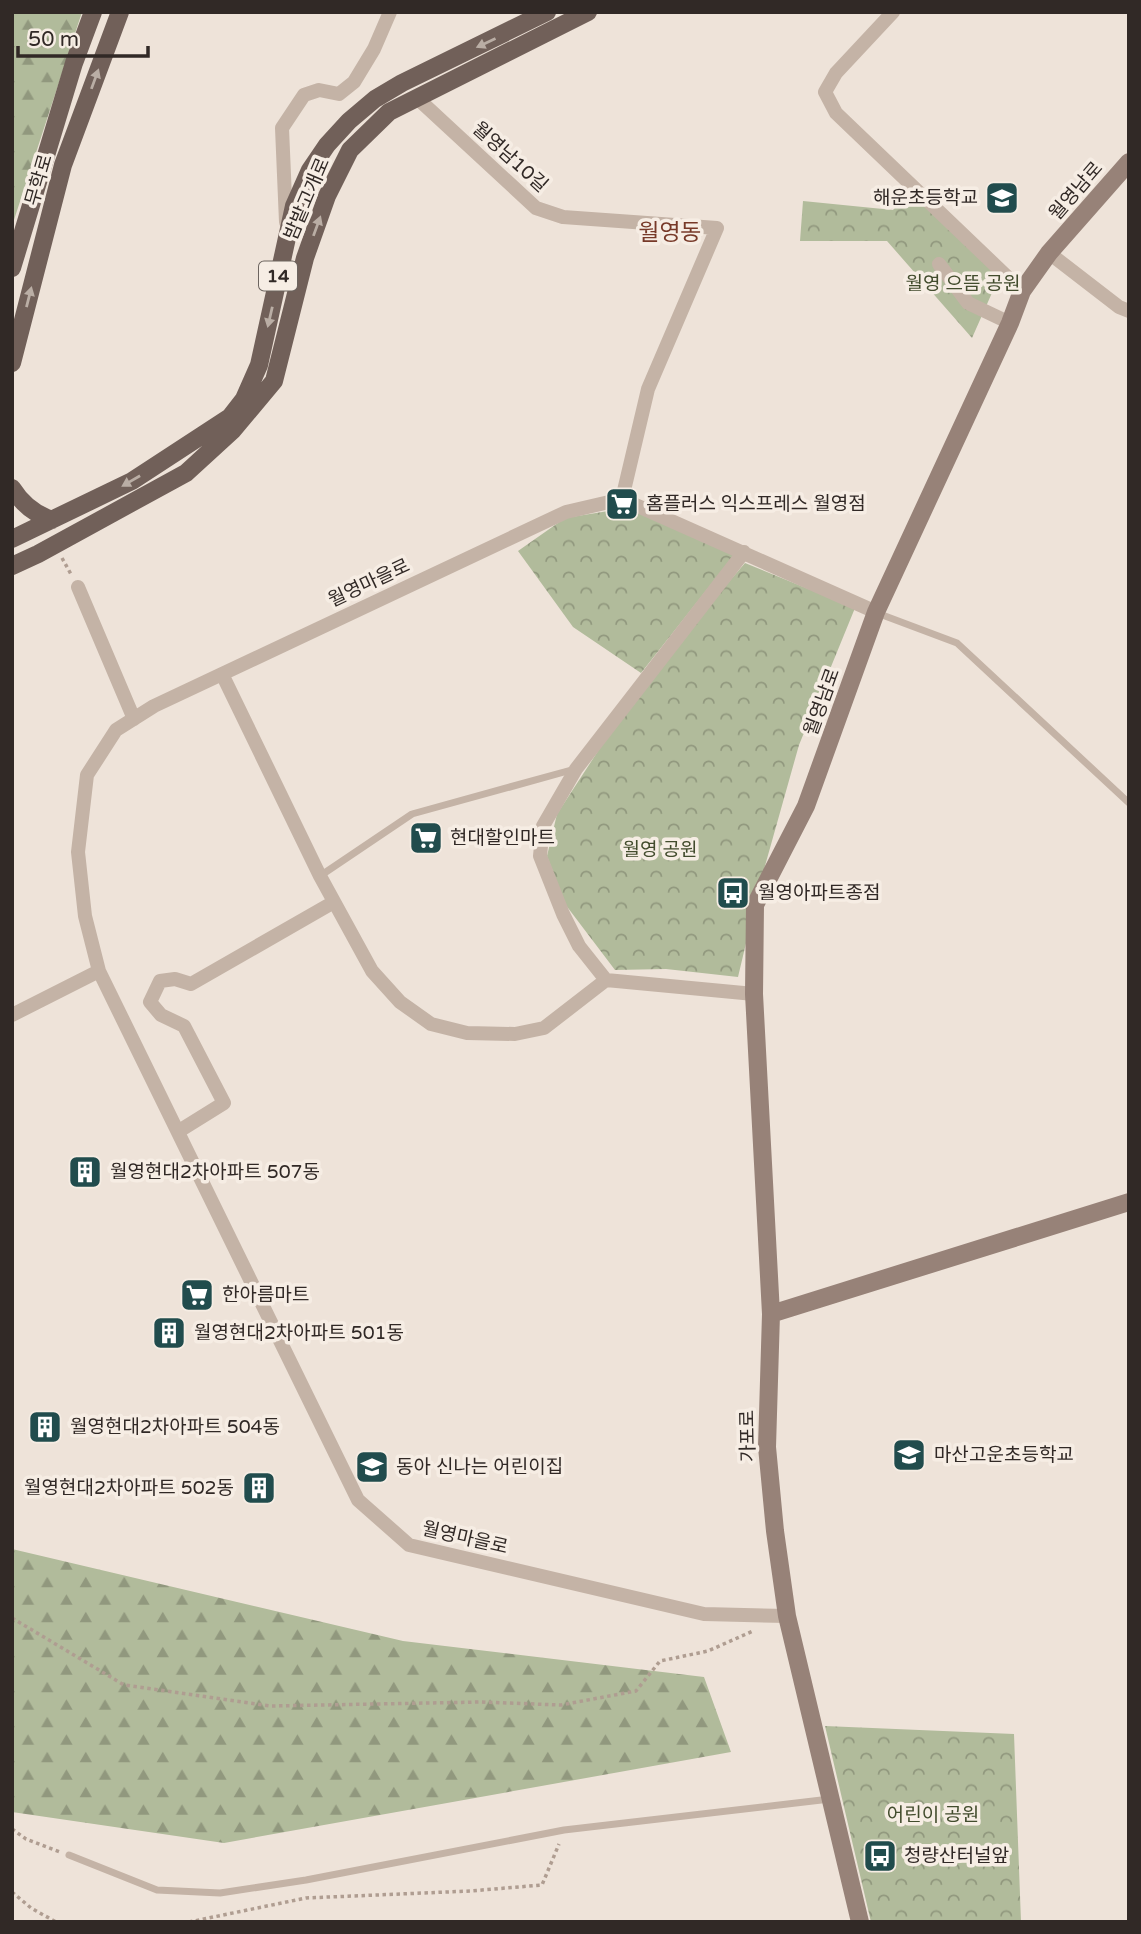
<svg xmlns="http://www.w3.org/2000/svg" width="1141" height="1934" viewBox="0 0 1141 1934" font-family="'Varela Round','Noto Sans KR',sans-serif">
	<style>
		.forest { fill: url(#forest-firs) }
		.park { fill: url(#park-crowns) }
		.lines { fill: none; stroke-linecap: round; stroke-linejoin: round }
		.path { stroke: #af9d91; stroke-width: 3.5; stroke-dasharray: 3.5 3.5; stroke-linecap: butt }
		.service { stroke: #c4b3a6; stroke-width: 7 }
		.minor { stroke: #c4b3a6; stroke-width: 14 }
		.secondary { stroke: #978278; stroke-width: 18 }
		.primary { stroke: #716059; stroke-width: 18 }
		.oneway { fill: #baaea5 }
		.labels { text-anchor: middle; dominant-baseline: central; stroke-width: 7; stroke-linejoin: round; paint-order: stroke }
		.shield { fill: #f6ede4; stroke: #6c645f; stroke-width: 2 }
		.shield-label { font-size: 18px; font-weight: bold; fill: #312926 }
		.street-label { font-size: 19px; fill: #312926; stroke: #f6ede4 }
		.poi-label { font-size: 19px; fill: #312926; stroke: #f6ede4; text-anchor: start }
		.park-label { font-size: 19px; fill: #424c2d; stroke: #f6ede4 }
		.quarter-label { font-size: 23px; fill: #773928; stroke: #f6ede4 }
	</style>
	<defs>
		<pattern id="forest-firs" width="22" height="20" patternUnits="userSpaceOnUse" patternTransform="scale(1.75)"><rect width="22" height="20" fill="#b1bb9b"/><path d="M5 1l3.5 6h-7zM16 11l3.5 6h-7z" fill="#91987e"/></pattern>
		<pattern id="park-crowns" width="20" height="18" patternUnits="userSpaceOnUse" patternTransform="scale(1.75)"><rect width="20" height="18" fill="#b1bb9b"/><path d="M2 6a3 3 0 1 1 6 0M12 15a3 3 0 1 1 6 0" fill="none" stroke="#91987e"/></pattern>
	</defs>
	<rect width="100%" height="100%" fill="#eee3d9"/>
	<path class="forest" d="M12,12H82L12,226Z
		M12,1549L403,1641L704,1677L731,1752L224,1843L12,1812Z"/>
	<path class="park" d="M912,189L999,277L972,338L887,241H800L803,201L893,210Z
		M627,508L735,554L641,673L573,627L518,551L565,518Z
		M745,563L855,608L799,745L761,880L738,977L666,969L615,970L565,904L547,856L557,814L643,682Z
		M825,1726L1014,1734L1021,1922H871Z"/>
	<g class="lines">
		<path class="path" d="M62,558L72,576
			M12,1618L124,1685L270,1706L481,1702L561,1705L636,1691L660,1661L708,1651L753,1631
			M12,1829L26,1839L60,1852
			M12,1892L31,1908L56,1922
			M189,1922L306,1898L470,1891L542,1885L559,1844"/>
		<path class="service" d="M877,613L957,643L1129,803
			M320,876L412,814L575,769
			M69,1855L157,1890L220,1893L306,1880L564,1830L830,1799"/>
		<path class="minor" d="M893,12L836,73L825,92L836,113L1022,291
			M416,97L536,208L563,217L717,228L648,389L622,499
			M286,222L282,128L304,95L319,90L339,94L354,82L374,49L390,12
			M1049,253L1119,307L1129,311
			M939,264L968,303L1010,323
			M78,587L134,719
			M222,674L320,876L372,971L400,1002L431,1024L467,1033L515,1034L544,1028L606,980L754,994
			M606,980L579,946L563,914L540,856L543,826L576,769L744,552
			M12,1015L99,971
			M179,1131L224,1103L184,1026L161,1015L150,1002L160,981L175,979L191,984L334,902
			M787,1616L704,1614L409,1545L358,1500L99,971L85,916L78,852L87,775L116,730L154,706L566,512L622,499L876,612"/>
		<path class="secondary" d="M771,1314L1129,1202
			M860,1922L787,1616L775,1531L767,1447L771,1314L754,994L755,905L806,806L876,612L1010,323L1022,291L1049,253L1129,162"/>
		<path class="primary" d="M12,268L74,63L93,12
			M12,363L63,165L120,12
			M12,488C22,504 34,514 52,520
			M12,539L132,481L230,417L244,399L259,365L294,206L310,170L327,145L349,121L375,99L402,83L547,12
			M12,566L38,554L186,473L233,430L274,381L305,258L327,196L350,150L389,112L588,12"/>
	</g>
	<defs><path id="oneway-solid" d="M-6-.8H1V-3.2L6.5 0L1 3.2V.8H-6Z" transform="scale(1.75)"/></defs>
	<g class="oneway">
		<use href="#oneway-solid" transform="translate(486 43) rotate(155)"/>
		<use href="#oneway-solid" transform="translate(95 79) rotate(-70)"/>
		<use href="#oneway-solid" transform="translate(317 226) rotate(-70)"/>
		<use href="#oneway-solid" transform="translate(29 297) rotate(-76)"/>
		<use href="#oneway-solid" transform="translate(270 317) rotate(103)"/>
		<use href="#oneway-solid" transform="translate(131 481) rotate(150)"/>
	</g>
	<defs>
		<symbol id="school-square" viewBox="-11 -11 22 22"><rect x="-9" y="-9" width="18" height="18" rx="4" fill="#214c4d" stroke="#f6ede4"/><path d="M0-5L7-2L0 1L-7-2ZM-4 1L0 2.5L4 1V4Q0 6-4 4Z" fill="#fff"/></symbol>
		<symbol id="supermarket-square" viewBox="-11 -11 22 22"><rect x="-9" y="-9" width="18" height="18" rx="4" fill="#214c4d" stroke="#f6ede4"/><path d="M-6-5.5h2.5l.6 2H6L4.5 2H-2.5L-4.4-4H-6ZM-1.5 3.2a1.3 1.3 0 1 0 .1 0ZM3 3.2a1.3 1.3 0 1 0 .1 0Z" fill="#fff"/></symbol>
		<symbol id="bus-square" viewBox="-11 -11 22 22"><rect x="-9" y="-9" width="18" height="18" rx="4" fill="#214c4d" stroke="#f6ede4"/><path d="M-5-6H5V4H4V6H2V4H-2V6H-4V4H-5ZM-3.5-4V0h7V-4ZM-3.5 1.2v1.5H-2V1.2ZM2 1.2v1.5H3.5V1.2Z" fill="#fff"/></symbol>
		<symbol id="building-square" viewBox="-11 -11 22 22"><rect x="-9" y="-9" width="18" height="18" rx="4" fill="#214c4d" stroke="#f6ede4"/><path d="M-4-6H4V6H1V3H-1V6H-4ZM-2.5-4.3h1.7v1.8h-1.7ZM.8-4.3h1.7v1.8H.8ZM-2.5-1h1.7V.8h-1.7ZM.8-1h1.7V.8H.8Z" fill="#fff"/></symbol>
	</defs>
	<g fill-rule="evenodd">
		<use href="#school-square" x="983" y="179" width="38" height="38"/>
		<use href="#supermarket-square" x="603" y="485" width="38" height="38"/>
		<use href="#supermarket-square" x="407" y="819" width="38" height="38"/>
		<use href="#bus-square" x="714" y="874" width="38" height="38"/>
		<use href="#building-square" x="66" y="1153" width="38" height="38"/>
		<use href="#supermarket-square" x="178" y="1276" width="38" height="38"/>
		<use href="#building-square" x="150" y="1314" width="38" height="38"/>
		<use href="#building-square" x="26" y="1408" width="38" height="38"/>
		<use href="#school-square" x="890" y="1436" width="38" height="38"/>
		<use href="#school-square" x="353" y="1448" width="38" height="38"/>
		<use href="#building-square" x="240" y="1469" width="38" height="38"/>
		<use href="#bus-square" x="861" y="1837" width="38" height="38"/>
	</g>
	<g class="labels">
		<rect class="shield" x="259" y="261.5" width="38" height="29" rx="5"/>
		<g class="shield-label">
			<text x="278" y="276">14</text>
		</g>
		<g class="street-label">
			<text transform="translate(510 157) rotate(42)">월영남10길</text>
			<text transform="translate(39 180) rotate(-74)">무학로</text>
			<text transform="translate(1076 191) rotate(-49)">월영남로</text>
			<text transform="translate(307 199) rotate(-67)">밤밭고개로</text>
			<text transform="translate(369 583) rotate(-25)">월영마을로</text>
			<text transform="translate(822 702) rotate(-70)">월영남로</text>
			<text transform="translate(748 1436) rotate(-91)">가포로</text>
			<text transform="translate(465 1538) rotate(13)">월영마을로</text>
		</g>
		<g class="poi-label">
			<text x="978" y="198" text-anchor="end">해운초등학교</text>
			<text x="646" y="504">홈플러스 익스프레스 월영점</text>
			<text x="450" y="838">현대할인마트</text>
			<text x="758" y="893">월영아파트종점</text>
			<text x="110" y="1172">월영현대2차아파트 507동</text>
			<text x="222" y="1295">한아름마트</text>
			<text x="194" y="1333">월영현대2차아파트 501동</text>
			<text x="70" y="1427">월영현대2차아파트 504동</text>
			<text x="934" y="1455">마산고운초등학교</text>
			<text x="396" y="1467">동아 신나는 어린이집</text>
			<text x="234" y="1488" text-anchor="end">월영현대2차아파트 502동</text>
			<text x="904" y="1856">청량산터널앞</text>
		</g>
		<g class="park-label">
			<text x="963" y="284">월영 으뜸 공원</text>
			<text x="660" y="850">월영 공원</text>
			<text x="933" y="1815">어린이 공원</text>
		</g>
		<g class="quarter-label">
			<text x="670" y="233">월영동</text>
		</g>
	</g>
	<rect width="1141" height="1934" fill="none" stroke="#312926" stroke-width="28"/>
	<path d="M18 46v10h130v-10" fill="none" stroke="#312926" stroke-width="3.5"/>
	<text x="28" y="46" font-size="21" fill="#312926" stroke="#f6ede4" stroke-width="5" paint-order="stroke">50 m</text>
</svg>
